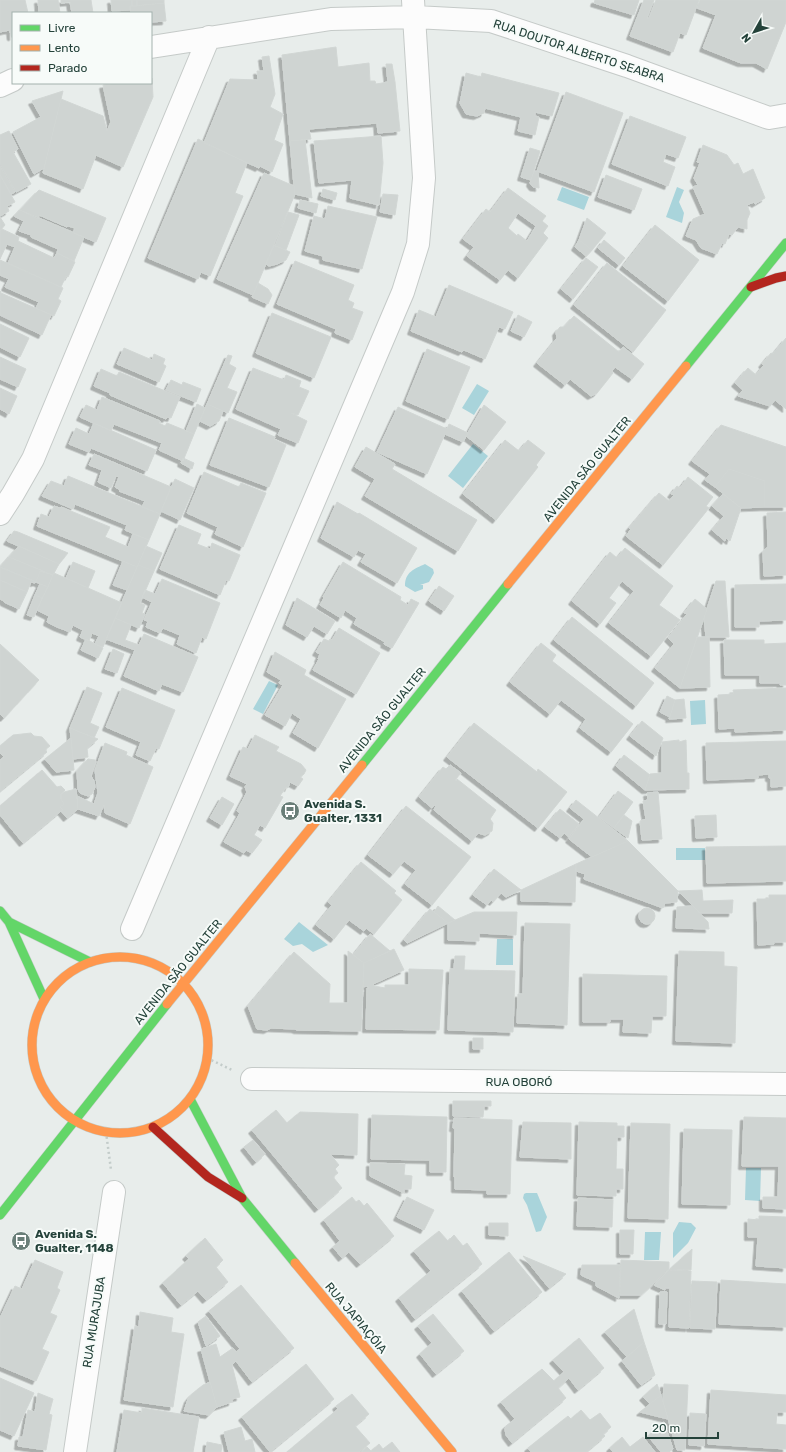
<svg xmlns="http://www.w3.org/2000/svg" width="786" height="1452" viewBox="0 0 786 1452" font-family="Rubik,sans-serif">
	<style>
		.water { fill: #a9d4db }
		.building { fill: #cfd4d2; stroke: #d1d6d4; fill-rule: evenodd; filter: url(#shadow) }
		.lines { fill: none; stroke-linecap: round; stroke-linejoin: round }
		.street-casing { stroke: #c5cac8; stroke-width: 24 }
		.fast-casing { stroke: #c3cbc8; stroke-width: 10 }
		.slow-casing { stroke: #c3cbc8; stroke-width: 10 }
		.jam-casing { stroke: #c3cbc8; stroke-width: 10 }
		.path { stroke: #c3ccca; stroke-width: 2.5; stroke-dasharray: 2 3; stroke-linecap: butt }
		.street { stroke: #fcfcfc; stroke-width: 22 }
		.fast { stroke: #63d668; stroke-width: 9 }
		.slow { stroke: #ff974d; stroke-width: 9 }
		.jam { stroke: #b3261e; stroke-width: 9 }
		.labels { text-anchor: middle; dominant-baseline: central; stroke-width: 4; stroke-linejoin: round; paint-order: stroke }
		.street-label { font-size: 12px; fill: #24423a; stroke: #f7fbf9 }
		.poi-label { font-size: 12px; font-weight: bold; fill: #24423a; stroke: #f7fbf9; text-anchor: start }
	</style>
	<defs>
		<filter id="shadow"><feDropShadow dx="-3.5" dy="3.5" stdDeviation="0" flood-color="#0004"/></filter>
	</defs>
	<rect width="100%" height="100%" fill="#e8edeb"/>
	<path class="water" d="M562,187L589,197L584,210L557,200Z
		M677,187L684,190L679,202L684,213L682,223L666,217Z
		M477,384L489,391L474,415L462,408Z
		M473,444L488,456L463,488L448,476Z
		M425,564L433,569L434,573L429,582L420,585H423V589L415,592L405,586C405,572 414,569 425,564Z
		M269,681L278,685L263,714L253,709Z
		M705,700L706,724L691,725L690,701Z
		M676,848H705V860H676Z
		M299,922L328,945L313,952L302,944L293,946L284,939Z
		M497,939H513V965H496Z
		M746,1168H761L760,1201L745,1200Z
		M526,1193H537L547,1217L541,1231L536,1232L527,1205L523,1198L524,1194Z
		M679,1222L691,1223L696,1228L688,1243L673,1258V1233Z
		M645,1232H661L659,1260H644Z"/>
	<path class="building" d="M0,0H25L28,13H13V37H11L10,30L0,32Z
		M38,0H58L60,13H39Z
		M61,0H91L93,13H72L70,2L61,3Z
		M111,0H132V6H130V10L112,11Z
		M132,0H137V6H132Z
		M137,0H164V3L137,6Z
		M595,0H639L634,15L594,3Z
		M644,0H654L647,18H649L656,0H699L686,35L680,33L673,52L630,36Z
		M700,0H786V22L767,69L756,63H741L703,48L716,15L697,8Z
		M164,3L166,21L151,22V13H131L130,6Z
		M336,47L338,67L369,63L370,81H375L376,84L388,82L386,64H392L395,82L400,131L378,133L377,123L309,129L311,139L290,141L282,55Z
		M269,56L275,94L270,107L283,114L274,140L283,144L272,172L260,166L259,168L204,143L230,79L258,80L257,71H264L262,57Z
		M466,73L481,77L482,73L559,93L552,116L535,112V116L539,117L535,135L518,131L521,117L485,108L484,113L477,116L466,114L460,103Z
		M151,78H152L153,97L123,167L96,155L83,189L43,173L61,99L103,116L107,131L111,122L103,85L119,83H151Z
		M63,91L44,168L34,174L13,132L41,117L32,101Z
		M566,92L623,113L594,192L537,171Z
		M630,116L686,137L678,158L666,154L663,162L675,167L668,186L612,164Z
		M9,131L18,149L13,152L31,184L16,192L0,164V135Z
		M381,136L383,163L379,205L350,198L352,180L319,183L314,141Z
		M198,139L247,163L235,193L243,196L210,276L201,272L198,279L148,258Z
		M305,140L312,198L295,194L294,186L290,141Z
		M703,145L727,155L734,165L738,163L743,174L753,169L765,198L755,204L754,202L747,205L750,213L747,220V229L738,227L732,235L729,234L725,244L722,243L717,254L701,248L696,240L686,236L693,219L705,214L693,187L698,185L694,178L700,163L697,162Z
		M530,148L540,151L531,180L521,177Z
		M0,166L15,192L11,194L0,175Z
		M534,171L538,172L539,188L533,187L530,183Z
		M264,173L294,186L295,194L253,295L217,279Z
		M0,175L15,202L7,206L9,211L0,216Z
		M606,175L642,189L634,210L598,197Z
		M508,188L546,216L542,221L548,226L543,233L548,238L518,278L508,270L500,280L467,256L474,247L463,239L486,209L490,212ZM518,213L536,226L527,241L518,234L517,236L508,228Z
		M323,189L337,193L335,200L321,196Z
		M39,190L106,218L96,242L73,233L75,228L68,226L67,227L39,215L38,219L20,210Z
		M383,194L398,195L395,215L380,212Z
		M300,200L318,204L316,213L298,208Z
		M328,206L377,217L362,269L323,260V256L305,251L314,216L325,219Z
		M20,210L84,237L74,261L57,253L58,249L31,237V235L19,231L24,221L14,216Z
		M288,212L299,215L286,250L275,246Z
		M0,217L5,225L0,231Z
		M587,218L606,233L592,250L579,240Z
		M655,225L699,260L668,301L623,266Z
		M2,229L19,237L18,241L54,258L57,253L75,262L68,277L66,276L61,287L8,263L15,247L7,244L0,259V231Z
		M579,240L592,250L586,256L575,247Z
		M604,240L625,258L619,265L598,248Z
		M274,245L290,252L286,260L277,264L269,266L266,264Z
		M586,258L598,267L573,299L561,289Z
		M0,260L63,288L58,299L61,301L54,316L36,308L39,302L5,287L9,279L0,275Z
		M295,261L354,285L348,300L354,303L352,308L363,312L352,340L335,333L336,329L277,304Z
		M607,263L666,310L633,352L574,305Z
		M258,283L268,289L272,295L268,304L252,297Z
		M449,285L513,312L505,329L499,327L485,359L464,350L462,352L411,331L419,310L436,317Z
		M0,291L1,293L51,315L42,335L0,315Z
		M272,313L331,337L314,378L256,353Z
		M518,315L532,322L524,337L511,331Z
		M574,316L619,352L623,347L644,364L632,379L615,367L612,371L613,373L597,393L591,396L570,379L565,385L537,363L557,338L556,332L560,327H564Z
		M0,324L29,338L20,357L0,347Z
		M786,338V409L775,400L770,406L738,396L743,390L735,383L748,368L756,375L764,365L762,364L771,353L773,354Z
		M124,348L152,360L154,354L165,359L163,364L166,366L159,382L117,364Z
		M427,349L470,367L448,419L406,401Z
		M228,355L232,356L229,364L236,368L227,388L237,392L228,413L207,404Z
		M0,357L26,369L18,387L0,379Z
		M253,368L284,380L286,375L301,381L299,387L309,391L298,415L291,413L307,421L298,443L278,435L281,429L236,409Z
		M101,369L117,376L119,372L180,397L171,418L167,417L166,419L110,395V393L94,386Z
		M171,380L182,385L183,382L201,389L196,402L166,390Z
		M0,388L17,396L9,414L0,409Z
		M102,397L160,421L159,423L165,426L167,423L194,434L183,461L159,450L162,443L114,424L111,431L80,417L86,405L97,410Z
		M197,404L205,408L194,434L186,431Z
		M207,404L223,411L219,421L210,426L200,421Z
		M484,405L506,422L484,450L466,436Z
		M398,407L447,429L449,424L468,433L463,442L445,434L427,474L377,452Z
		M229,418L275,437L274,439L286,445L269,487L210,465Z
		M94,423L156,450L147,471L91,448L89,452L69,444L76,428L89,434Z
		M721,425L786,447V507H764L765,481L729,469L715,487L705,480L710,474L692,461Z
		M505,440L519,451L528,440L545,453L536,465L538,467L496,520L463,494Z
		M366,447L395,464L392,469L477,520L458,551L365,496L375,479L355,467Z
		M94,454L171,487L160,514L142,507L145,501L119,491L120,490L115,487L119,477L116,476L111,488L98,482L102,470L89,465Z
		M183,458L194,463L192,469L181,463Z
		M729,469L765,481L764,507L741,508L715,487Z
		M204,472L239,487L241,483L266,493L243,547L215,534L218,527L187,513Z
		M68,476L160,514L149,540L125,530L127,525L75,504L73,509L42,496L51,481L64,486Z
		M688,477L713,497L706,506L709,508L663,565L626,536L631,529L629,528L659,493L669,501L674,495L671,494L677,486L680,488Z
		M175,479L194,488L180,520L161,511Z
		M723,494L741,508L730,541L726,538L725,541L712,530L724,516L712,506Z
		M337,502L358,514L359,513L417,548L397,583L361,562L366,554L358,550L354,557L321,538Z
		M54,506L60,508L61,507L110,527L105,537L128,547L133,534L149,540L137,567L37,526L41,514L49,517Z
		M786,512V575L764,576L763,551L768,547L767,513Z
		M179,525L201,534L197,544L210,549L212,543L240,555L229,581L226,580L220,595L160,569Z
		M14,531L18,532L68,553L59,564L7,541Z
		M19,546L59,564L53,575L9,557Z
		M146,546L162,553L154,571L138,565Z
		M625,548L673,586L659,605L680,620L651,656L609,623L634,591L622,581L609,598L616,603L600,624L572,601L610,552L617,558Z
		M9,557L45,572V573L40,571L36,582L0,567Z
		M123,561L137,567L127,590L113,585Z
		M73,562L95,571L88,588L66,578Z
		M343,562L401,597L400,600L408,605L411,599L419,603L392,648L384,644L385,642L354,624L357,618L345,610L341,618L320,605L324,598L323,597Z
		M138,565L154,571L140,603L145,605L142,613L145,614L139,628L115,618Z
		M0,567L36,582L35,583L31,582L27,592L0,580Z
		M40,571L53,575L48,587L36,582Z
		M54,573L122,603L103,647L95,644L99,636L92,633L89,641L80,637L83,630L73,625L70,632L57,627L47,622L49,616L37,610Z
		M162,579L220,603L206,639L202,637L196,653L177,644L180,635L163,628L160,633L146,627L148,621L144,620L152,602L142,597L145,590L155,594Z
		M0,580L27,592L19,609L4,602V601L0,599Z
		M716,581H725L729,637H706L704,618Z
		M40,584L48,587L42,598L35,595Z
		M786,584V620L759,621V627H735V585Z
		M439,586L454,596L444,611L429,601Z
		M35,595L42,598L34,617L27,615Z
		M297,598L335,621L327,634L314,626L307,637L286,625Z
		M695,599L707,609L680,688L655,668L674,644L668,638L687,614L684,613Z
		M572,617L654,683L636,706L554,640Z
		M115,618L131,625L125,640L139,645L144,634L198,657L183,692L162,684L159,691L124,676L135,650L106,639Z
		M339,628L380,653L356,694L313,670L319,659H318L320,654L316,652L324,639L329,641L330,639L332,640Z
		M697,637H709L710,687L680,688Z
		M86,639L103,648L98,658L81,650Z
		M724,640H764V644L786,643V685H780L781,683H760V675H725Z
		M541,643L556,655L552,661L633,724L611,752L580,728L586,719L561,700L550,714L510,682Z
		M0,644L39,680L4,718L0,714Z
		M113,649L124,654L117,673L105,669Z
		M275,652L306,670L304,675L346,699L318,748L293,733L301,719L292,713L285,726L265,715L283,685L279,683L281,680L267,672Z
		M87,687L102,693L90,723L99,727L94,738L70,728Z
		M122,688L175,710L159,749L156,748L150,761L136,755L141,742L106,727Z
		M786,688V730L735,732V728L719,729L718,695L734,694L733,690Z
		M667,696L675,700L670,717L660,712Z
		M684,699L686,718L669,719L675,700Z
		M642,721L663,738L656,756L630,736Z
		M474,723L537,772L538,769L567,792L538,828L447,757Z
		M70,728L98,739L87,748L88,757L73,759Z
		M31,733L34,736L42,737L50,746L45,750L47,752L0,791V760L4,757L0,753V746L13,735Z
		M255,735L279,747L276,751L301,764L306,770L304,774L300,777L303,779L298,786L290,782L288,788L286,787L280,796L283,797L265,828L260,825L254,835L262,840L252,853L246,850L244,853L224,842L240,813L237,811L247,792L245,787L247,784L230,776L243,747L248,749Z
		M71,738L74,770L56,772L45,759Z
		M679,740V742L686,740L687,773H689V789L645,790L650,774L662,773V742Z
		M786,741V786L771,787V778H769V774L758,775V778L707,780L706,743Z
		M105,743L127,752L126,755L153,767L130,824L105,813L104,805L99,816L78,809L77,796L94,804L98,793L95,770Z
		M624,755L650,775L645,790L616,766Z
		M88,759L95,760L96,762L91,776L94,781L95,787L92,794L88,796L80,793L78,789L77,771Z
		M450,765L461,773L455,780L456,781L457,779L496,810L490,819L493,823L492,831L485,835L478,833L472,841L434,810L436,806L434,805L432,808L419,797L443,767L446,769Z
		M42,770L57,787L61,786L65,790L61,794V799L64,804L60,807L63,810L61,811L23,843L0,815V806Z
		M76,789L78,809L67,818L61,811L63,810L60,807L64,804L61,799V794L64,792Z
		M618,791L633,802L614,828L599,817Z
		M658,792L662,839L642,840L640,821L646,819L643,801L648,800L647,793Z
		M222,797L234,804L222,825L210,818Z
		M576,800L628,841L592,857L569,839L584,819L570,808Z
		M406,806L471,857L432,905L405,884L416,870L404,861L393,874L368,855Z
		M560,809L579,824L569,837L564,833L560,838L545,827Z
		M624,815L632,821L628,838L614,828Z
		M716,815L717,837L696,838L695,816Z
		M628,841L678,891L677,902L665,903L663,908L584,879L585,874L576,871V864Z
		M786,846V881L707,883L706,847Z
		M361,862L396,891L394,893L402,900L374,934L366,928L364,931L349,920L334,939L316,925L332,905L328,902Z
		M576,864L575,902L521,901V890Z
		M494,869L521,890L506,897L501,893L493,902L491,900L487,905L473,895Z
		M702,890L703,901L733,900L732,913H700L678,891Z
		M769,895H786V942H773L774,944L758,945L757,899H769Z
		M438,906L455,920L448,923L434,912Z
		M693,906L708,922L709,929L676,928L677,907Z
		M639 916a8 8 0 1 1 16 0a8 8 0 1 1-16 0Z
		M430,909L448,923L407,943L404,940Z
		M474,912H517L516,935L479,933V941L448,940V923Z
		M525,923L570,924L567,1025L517,1023L518,994H523Z
		M370,934L390,951L364,963L353,955Z
		M394,949L404,970L373,984L374,986L385,988V985H409V969L443,970L439,1030L366,1029L367,988H369L367,986L363,987L364,963Z
		M348,951L364,963L361,1031L297,1030L295,1029L271,1028L267,1030L257,1029L248,1006L294,952L330,984L329,1003H348Z
		M679,951L724,952V966L737,967L735,1043L676,1041Z
		M455,956H465L464,970L515,971L513,1032L448,1030L450,969H454Z
		M583,974L667,976L666,1016H652L651,1033L623,1032L624,1019H610V1022H583Z
		M473,1038H483V1049H473Z
		M453,1101H491V1106H484L483,1117L453,1116Z
		M276,1110L287,1123L300,1112L358,1114L357,1155L330,1154L339,1165L335,1169L338,1173L333,1177L342,1188L318,1209L252,1130Z
		M372,1115L447,1117L446,1172H430V1160L371,1159Z
		M744,1117L786,1118V1209L763,1208V1197H778L779,1166H742Z
		M454,1118L512,1120L510,1194H487V1190L455,1189V1177H454L455,1128H453Z
		M523,1122L571,1123V1159L520,1157Z
		M579,1122L617,1123V1126H624V1137H617L616,1169H623V1189H616V1196L577,1195Z
		M631,1123L670,1124L668,1219L628,1218Z
		M684,1129L732,1130L730,1205L682,1204Z
		M253,1140L265,1154L256,1162L244,1147Z
		M370,1163L405,1164L404,1175L412,1176L411,1189H404V1193L370,1176Z
		M352,1197L356,1202L359,1200L364,1206L367,1203L394,1236L360,1264L349,1252L342,1258L333,1247L340,1241L324,1220Z
		M407,1197L434,1210L424,1230L397,1217Z
		M578,1198L613,1200L612,1227L577,1226Z
		M759,1216L786,1217V1268L756,1266L758,1237H748V1219L759,1220Z
		M489,1223H508V1236L489,1235Z
		M620,1230H634L633,1254H620Z
		M439,1231L448,1241L454,1235L463,1246L467,1243L482,1264L415,1319L399,1298L431,1271L414,1251Z
		M205,1238L223,1260L216,1267L228,1282L206,1300L198,1291L181,1305L163,1283L189,1259L186,1256Z
		M692,1249L691,1270L670,1269Z
		M509,1252L542,1292L494,1331L462,1291Z
		M523,1256L566,1274L549,1288Z
		M35,1260L63,1272L57,1288L60,1290L50,1313L57,1316L42,1349L49,1352L36,1381L0,1366V1318L15,1286L22,1289Z
		M621,1260L669,1262V1269L641,1295H620Z
		M582,1265H620L619,1298L596,1286V1282L581,1275Z
		M669,1270L691,1271L689,1328L669,1327L670,1288H665V1290L654,1285Z
		M721,1280L786,1284V1327L719,1324Z
		M692,1281L717,1282L715,1329L690,1328Z
		M241,1285L294,1348L252,1382L236,1361L232,1365L240,1397L232,1399V1402L217,1407L201,1349L216,1344L220,1357L233,1348L236,1352L240,1349L209,1311Z
		M660,1292H667L666,1324H659Z
		M634,1309L644,1342L627,1357L605,1332Z
		M140,1312L173,1318L171,1332L184,1334L173,1407L124,1400L135,1326L139,1327Z
		M433,1314L464,1351L436,1374L420,1354L432,1343L418,1326Z
		M206,1316L220,1336L206,1346L198,1322Z
		M579,1338L604,1368L578,1390L569,1378L558,1388L566,1398L512,1443L506,1435L505,1429L506,1426L515,1419L501,1402L542,1369L554,1381L564,1372L553,1360Z
		M644,1342L655,1375L641,1385L622,1361Z
		M306,1364L334,1399L270,1452L242,1417Z
		M0,1378L34,1393L14,1436L0,1430Z
		M210,1382L217,1407L209,1415L184,1411L188,1399L192,1394L203,1385Z
		M657,1384L661,1395L650,1404L643,1397Z
		M664,1384L688,1385L685,1450H677L663,1401Z
		M711,1390L786,1395V1412H777L776,1424L786,1425V1449L708,1444Z
		M38,1393L53,1399L49,1414L52,1415L46,1450L18,1446L19,1437H23L28,1410L35,1412Z
		M352,1394L369,1414L355,1426L370,1443L359,1452H287L338,1409L336,1406Z
		M661,1395L668,1419L640,1412L650,1404Z
		M142,1408L199,1417L193,1452H117L124,1410L142,1413Z
		M581,1410L590,1420L600,1413L611,1427L603,1434L605,1436L586,1452H531L528,1448L568,1416L571,1419Z
		M690,1413L706,1414L704,1446L689,1445Z
		M664,1422L673,1449L669,1452H661L648,1436Z
		M241,1427L245,1441L252,1439L255,1452H229L224,1432Z
		M622,1437L630,1447L643,1437L655,1452H613L610,1448Z
		M207,1442L222,1445L221,1452H206Z
		M392,1442L400,1452H361L367,1447L371,1451L379,1444L383,1449Z"/>
	<g class="lines">
		<defs>
			<path id="street" d="M151,47L331,19L415,17L491,21L627,66L769,118L786,115
				M0,86L13,80
				M0,514L13,494L33,459L209,37
				M132,929L403,292L418,244L424,178L413,0
				M252,1079L786,1084
				M75,1452L114,1192"/>
			<path id="fast" d="M686,366L786,243
				M362,765L508,584
				M0,911L9,922L44,999
				M9,922L90,962
				M190,1099L242,1198L295,1263
				M0,1215L167,1004"/>
			<path id="slow" d="M508,584L686,366
				M32 1045a88 88 0 1 1 176 0a88 88 0 1 1-176 0Z
				M167,1004L362,765
				M295,1263L452,1452"/>
			<path id="jam" d="M751,287L776,278L786,276
				M153,1127L208,1177L242,1198"/>
		</defs>
		<use href="#street" class="street-casing"/>
		<use href="#fast" class="fast-casing"/>
		<use href="#slow" class="slow-casing"/>
		<use href="#jam" class="jam-casing"/>
		<path class="path" d="M207,1058L232,1070
			M106,1132L111,1170"/>
		<use href="#street" class="street"/>
		<use href="#fast" class="fast"/>
		<use href="#slow" class="slow"/>
		<use href="#jam" class="jam"/>
	</g>
	<defs>
		<symbol id="bus-disc" viewBox="-11 -11 22 22"><circle r="9.5" fill="#697e78" stroke="#f7fbf9"/><path d="M-5-6H5V4H4V6H2V4H-2V6H-4V4H-5ZM-3.5-4V0h7V-4ZM-3.5 1.2v1.5H-2V1.2ZM2 1.2v1.5H3.5V1.2Z" fill="#fff"/></symbol>
	</defs>
	<g fill-rule="evenodd">
		<use href="#bus-disc" x="279" y="800" width="22" height="22"/>
		<use href="#bus-disc" x="10" y="1230" width="22" height="22"/>
	</g>
	<g class="labels">
		<g class="street-label">
			<text transform="translate(579 51) rotate(18)">RUA DOUTOR ALBERTO SEABRA</text>
			<text transform="translate(587 469) rotate(-51)">AVENIDA SÃO GUALTER</text>
			<text transform="translate(382 720) rotate(-51)">AVENIDA SÃO GUALTER</text>
			<text transform="translate(178 972) rotate(-51)">AVENIDA SÃO GUALTER</text>
			<text x="519" y="1082">RUA OBORÓ</text>
			<text transform="translate(356 1318) rotate(50)">RUA JAPIAÇÓIA</text>
			<text transform="translate(94 1322) rotate(-81)">RUA MURAJUBA</text>
		</g>
		<g class="poi-label">
			<text x="304" y="804">Avenida S.<tspan x="304" dy="14">Gualter, 1331</tspan></text>
			<text x="35" y="1234">Avenida S.<tspan x="35" dy="14">Gualter, 1148</tspan></text>
		</g>
	</g>
	<rect x="12" y="12" width="140" height="72" fill="#f7fbf9" stroke="#a3b1ad"/>
	<rect x="20" y="25" width="20" height="6" fill="#63d668" stroke="#a3b1ad"/>
	<text x="48" y="32" font-size="12" fill="#24423a">Livre</text>
	<rect x="20" y="45" width="20" height="6" fill="#ff974d" stroke="#a3b1ad"/>
	<text x="48" y="52" font-size="12" fill="#24423a">Lento</text>
	<rect x="20" y="65" width="20" height="6" fill="#b3261e" stroke="#a3b1ad"/>
	<text x="48" y="72" font-size="12" fill="#24423a">Parado</text>
	<g transform="translate(754 32) rotate(231)" stroke="#f7fbf9" stroke-width="3" paint-order="stroke">
	<path d="M0-3L7 15L0 10L-7 15Z" fill="#24423a"/>
	<text y="-6" font-size="11" font-weight="bold" text-anchor="middle" fill="#24423a">N</text>
	</g>
	<path d="M646 1432v6h72v-6" fill="none" stroke="#24423a" stroke-width="2"/>
	<text x="652" y="1432" font-size="12" fill="#24423a" stroke="#f7fbf9" stroke-width="3" paint-order="stroke">20 m</text>
</svg>
